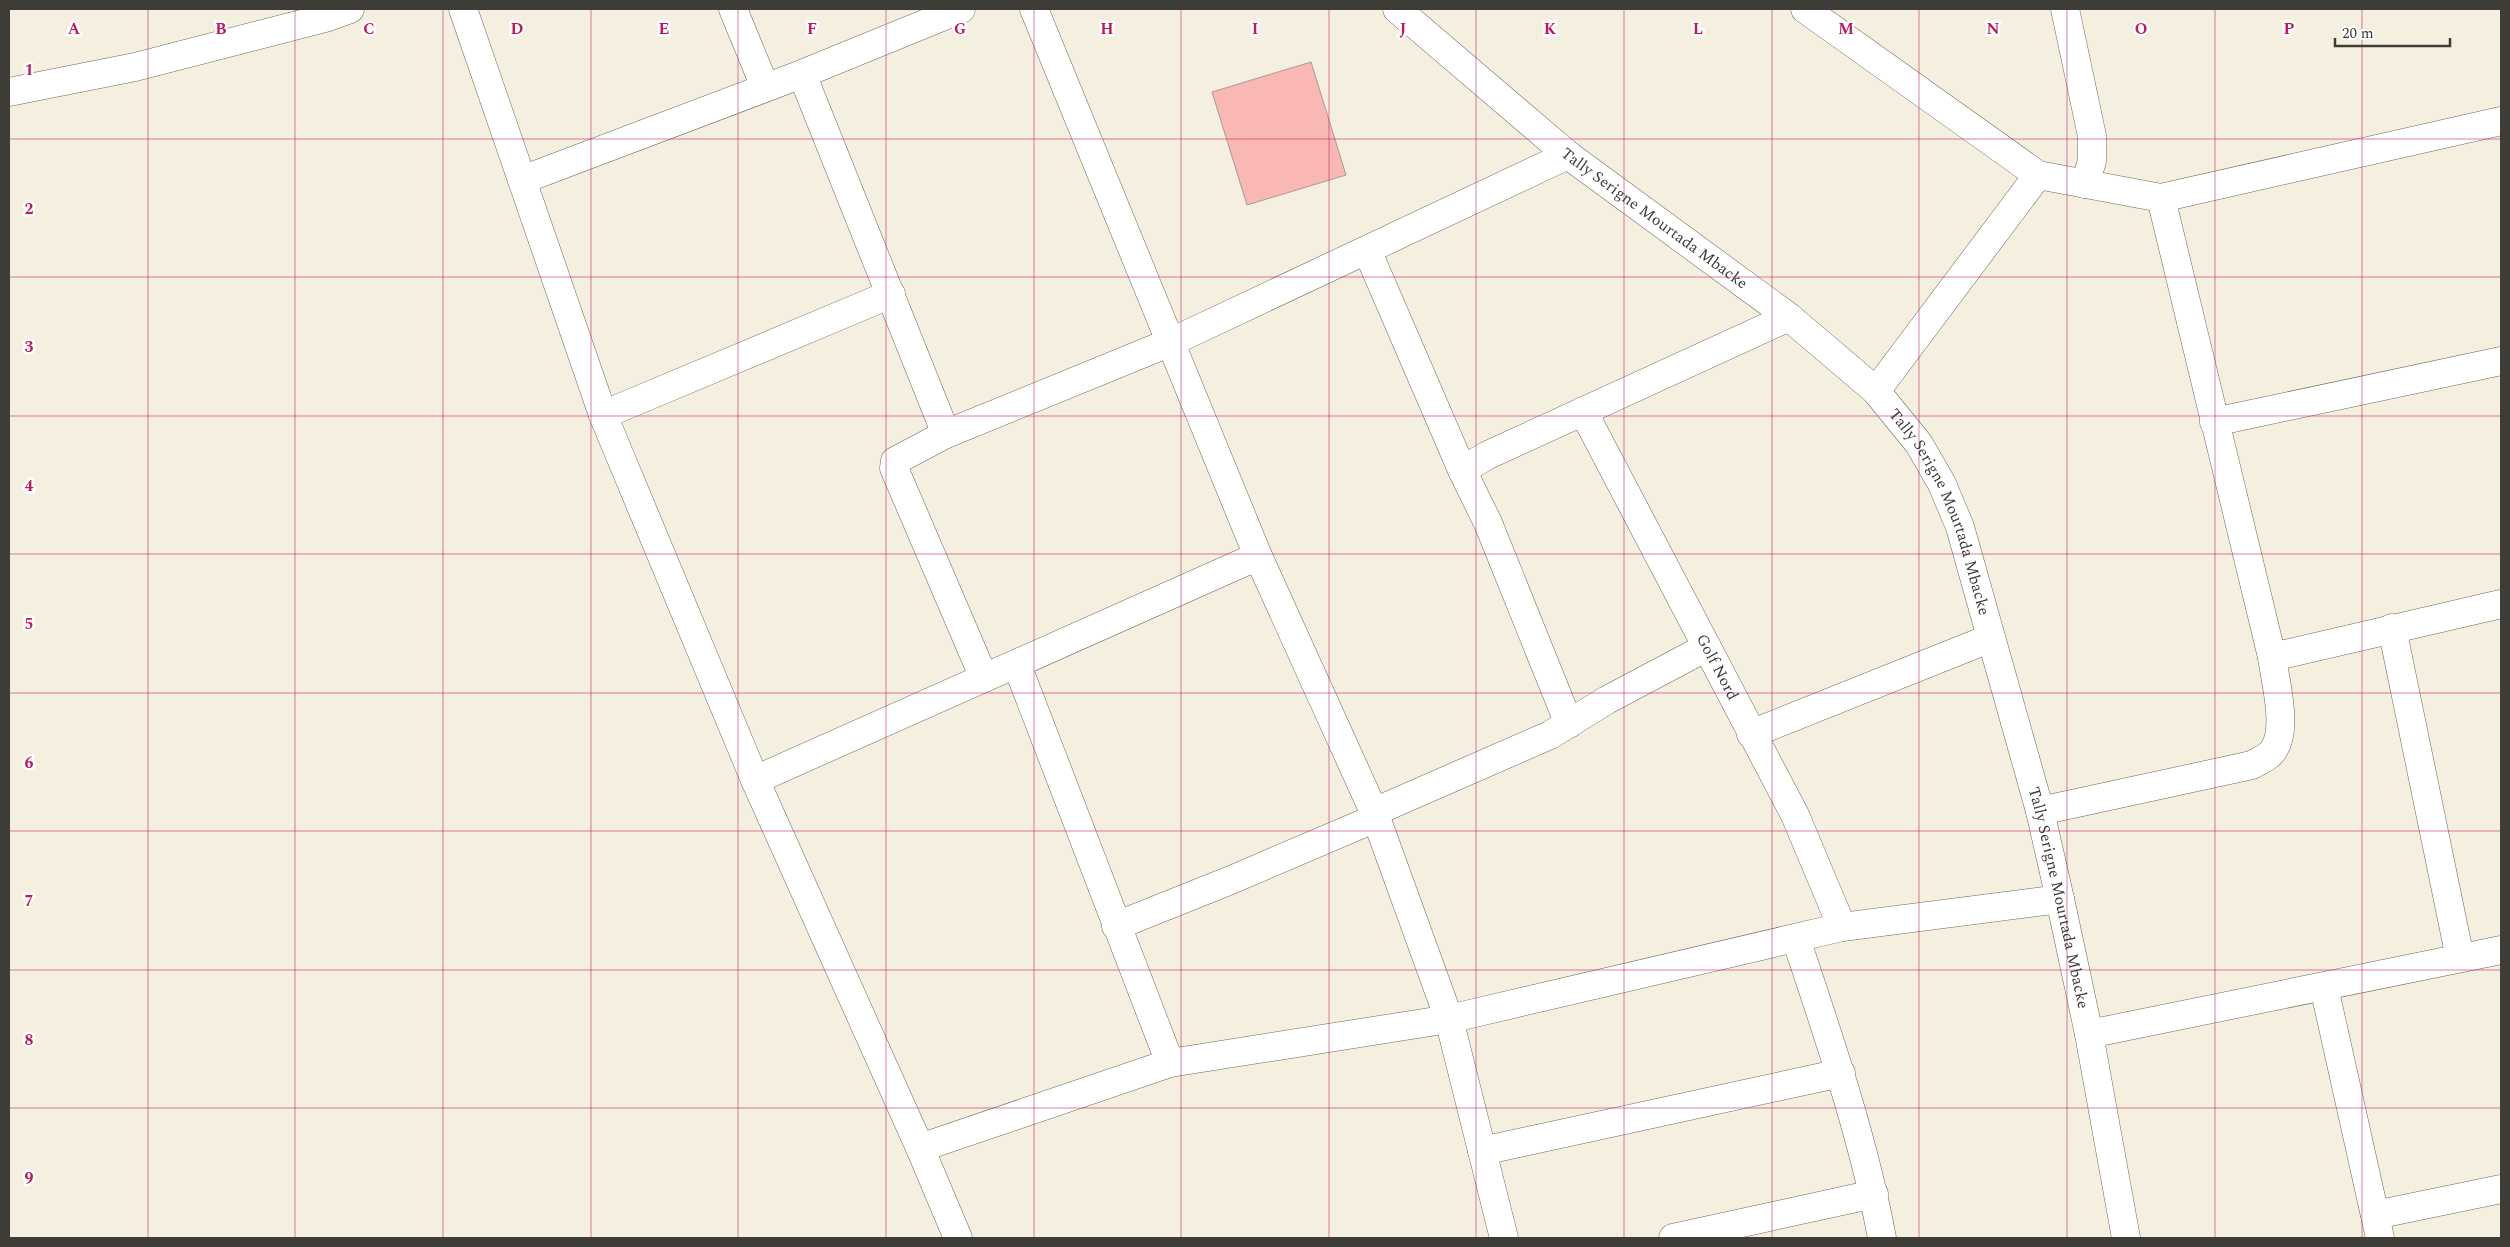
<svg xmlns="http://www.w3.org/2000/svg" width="2510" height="1247" viewBox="0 0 2510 1247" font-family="Spectral,serif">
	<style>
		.building { fill: #f9b8b4; stroke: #a99897 }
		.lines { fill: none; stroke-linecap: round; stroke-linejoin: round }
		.minor-casing { stroke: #6d685b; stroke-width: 29 }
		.minor { stroke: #fff; stroke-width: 28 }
		.grid { fill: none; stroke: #c2185b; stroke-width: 1; stroke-opacity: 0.55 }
		.labels { text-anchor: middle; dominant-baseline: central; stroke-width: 5; stroke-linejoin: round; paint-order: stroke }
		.street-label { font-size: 16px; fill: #3e3c36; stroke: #fff }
		.grid-label { font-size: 16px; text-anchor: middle; font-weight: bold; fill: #c2185b; stroke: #fff; stroke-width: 5; stroke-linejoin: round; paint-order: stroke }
	</style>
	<rect width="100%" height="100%" fill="#f4efdf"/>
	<path class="building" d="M1311,62L1346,175L1247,205L1212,92Z"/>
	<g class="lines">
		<defs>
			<g id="minor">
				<path d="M463,9L603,415L755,780L920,1148L958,1238"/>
				<path d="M733,9L765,87"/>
				<path d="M1034,9L1258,556L1374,812L1449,1019L1504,1238"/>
				<path id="s1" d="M1397,9L1568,155L1789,317L1876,391L1919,444L1942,484L1960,527L2040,811L2060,899L2089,1034L2126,1238"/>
				<path d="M1805,9L2038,175L2161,198L2501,121"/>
				<path d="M2065,9L2092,136V161L2085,184"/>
				<path d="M802,74L946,434"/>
				<path d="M9,92L135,67L325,18L350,9"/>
				<path d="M522,180L802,74L961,9"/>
				<path d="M1367,250L1462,470L1488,523L1569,724"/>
				<path d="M1876,391L2038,175"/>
				<path id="s2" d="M1583,411L1795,815L1842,927"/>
				<path d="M603,415L891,294"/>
				<path d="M2214,422L2501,361"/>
				<path d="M1462,470L1488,455L1789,317"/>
				<path d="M2392,628L2460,958"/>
				<path d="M2272,657L2501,604"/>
				<path d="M1017,665L1170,1063"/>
				<path d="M984,678L894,468L895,461L946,434L1171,342L1568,155"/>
				<path d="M1751,734L1991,638"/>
				<path d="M755,780L1258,556"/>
				<path d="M2040,811L2252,765C2257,762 2264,759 2269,755C2291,736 2275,682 2272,657L2161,198"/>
				<path d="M1374,812L1550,735L1607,700L1707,647"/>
				<path d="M1116,926L1231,880L1376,818"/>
				<path d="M1796,939C1829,1038 1863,1136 1882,1238"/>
				<path d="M2324,987L2380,1238"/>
				<path d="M2089,1034L2501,950"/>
				<path d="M920,1148L1170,1063L1449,1019L1842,927L2060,899"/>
				<path d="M1482,1151L1841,1073"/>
				<path d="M2375,1215L2501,1189"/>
				<path d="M1673,1238L1874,1194"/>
			</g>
		</defs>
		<use href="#minor" class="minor-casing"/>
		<use href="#minor" class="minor"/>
	</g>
	<path class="grid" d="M148,9V1238M295,9V1238M443,9V1238M591,9V1238M738,9V1238M886,9V1238M1034,9V1238M1181,9V1238M1329,9V1238M1476,9V1238M1624,9V1238M1772,9V1238M1919,9V1238M2067,9V1238M2215,9V1238M2362,9V1238M9,139H2501M9,277H2501M9,416H2501M9,554H2501M9,693H2501M9,831H2501M9,970H2501M9,1108H2501"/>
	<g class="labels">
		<g class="street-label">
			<text stroke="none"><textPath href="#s1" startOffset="332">Tally Serigne Mourtada Mbacke</textPath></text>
			<text stroke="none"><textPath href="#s1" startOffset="752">Tally Serigne Mourtada Mbacke</textPath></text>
			<text stroke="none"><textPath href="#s2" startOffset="289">Golf Nord</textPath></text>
			<text stroke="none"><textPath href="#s1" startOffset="1158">Tally Serigne Mourtada Mbacke</textPath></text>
		</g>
	</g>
	<g class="grid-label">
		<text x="74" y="34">A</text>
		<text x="221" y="34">B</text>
		<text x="369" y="34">C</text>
		<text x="517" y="34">D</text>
		<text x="664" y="34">E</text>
		<text x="812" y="34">F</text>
		<text x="960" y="34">G</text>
		<text x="1107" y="34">H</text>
		<text x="1255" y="34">I</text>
		<text x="1403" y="34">J</text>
		<text x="1550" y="34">K</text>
		<text x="1698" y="34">L</text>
		<text x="1846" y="34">M</text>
		<text x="1993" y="34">N</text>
		<text x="2141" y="34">O</text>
		<text x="2289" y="34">P</text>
		<text x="29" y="75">1</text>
		<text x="29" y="214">2</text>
		<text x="29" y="352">3</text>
		<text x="29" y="491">4</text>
		<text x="29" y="629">5</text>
		<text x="29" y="768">6</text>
		<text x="29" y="906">7</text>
		<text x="29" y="1045">8</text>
		<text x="29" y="1183">9</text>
	</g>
	<rect width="2510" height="1247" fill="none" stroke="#3e3c36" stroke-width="20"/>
	<path d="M2335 38v8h115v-8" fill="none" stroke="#3e3c36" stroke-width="2.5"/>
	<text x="2342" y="38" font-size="15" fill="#3e3c36" stroke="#ffffff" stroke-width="4" paint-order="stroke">20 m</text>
</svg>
